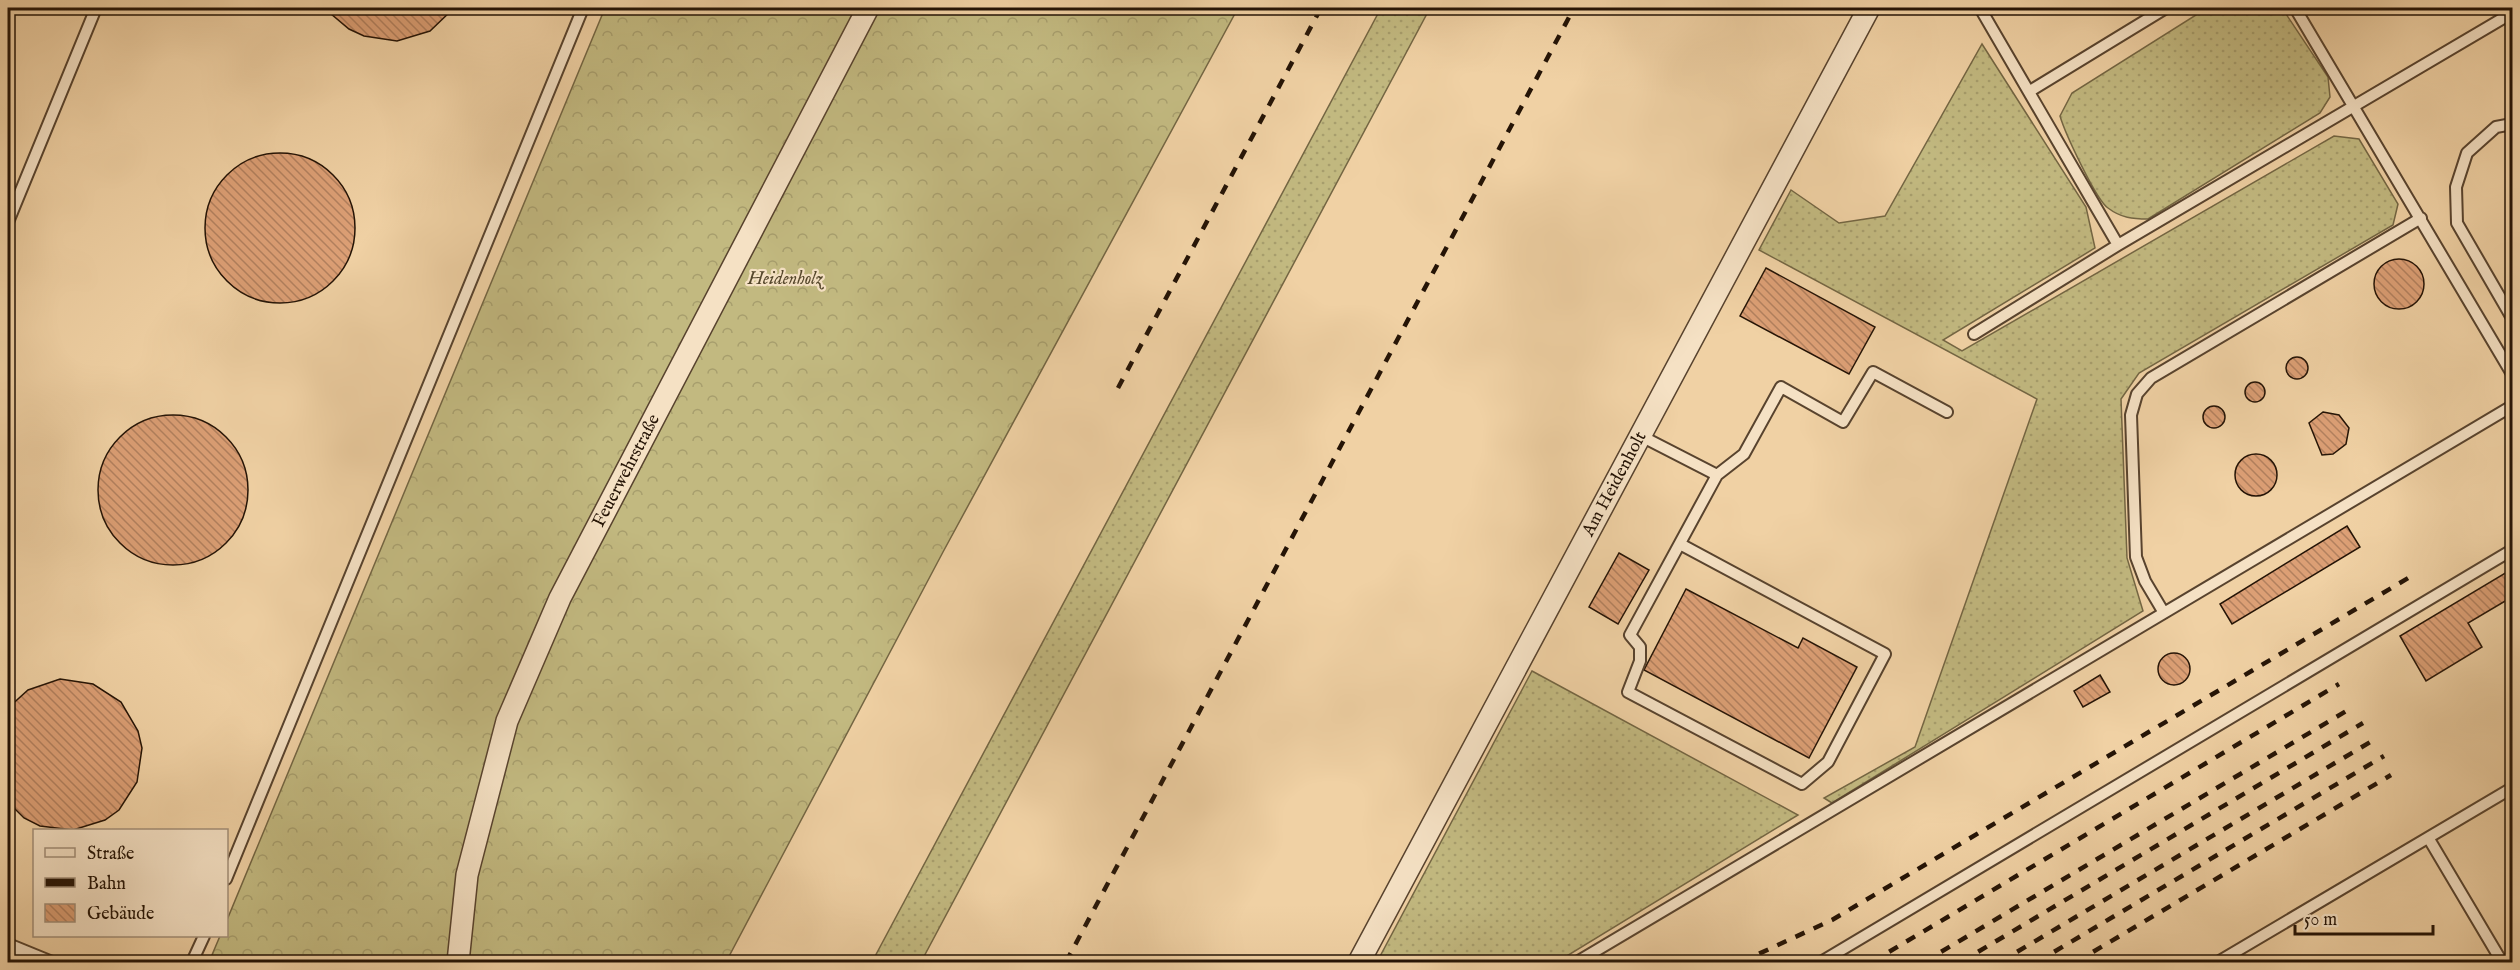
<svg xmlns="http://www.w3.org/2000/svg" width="2520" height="970" viewBox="0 0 2520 970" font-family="'IM FELL English',serif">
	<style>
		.grass { fill: url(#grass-dots); stroke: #746643; stroke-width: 1.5 }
		.forest { fill: url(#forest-crowns); stroke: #746643; stroke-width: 1.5 }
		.building { fill: url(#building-back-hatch); stroke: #251406; stroke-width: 1.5 }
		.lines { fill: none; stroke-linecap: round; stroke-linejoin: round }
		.lane-casing { stroke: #58432e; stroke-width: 14 }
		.street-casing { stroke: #58432e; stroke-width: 24 }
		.lane { stroke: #f5e1c4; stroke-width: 10 }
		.street { stroke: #f5e1c4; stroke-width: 21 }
		.rail { stroke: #251406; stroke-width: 4.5; stroke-dasharray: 10 10; stroke-linecap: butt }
		.labels { text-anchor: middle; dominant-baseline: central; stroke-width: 4.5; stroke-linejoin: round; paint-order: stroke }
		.park-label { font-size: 18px; font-style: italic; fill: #54462b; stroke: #f5e1c4 }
		.street-label { font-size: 18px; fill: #251406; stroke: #f5e1c4 }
	</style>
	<defs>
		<pattern id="grass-dots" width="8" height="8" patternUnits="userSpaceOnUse" patternTransform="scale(1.5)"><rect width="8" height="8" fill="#c2b980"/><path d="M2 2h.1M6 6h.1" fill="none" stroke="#a79e6d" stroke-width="1.8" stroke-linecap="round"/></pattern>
		<pattern id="forest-crowns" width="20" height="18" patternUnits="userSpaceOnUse" patternTransform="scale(1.5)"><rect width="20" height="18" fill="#c2b980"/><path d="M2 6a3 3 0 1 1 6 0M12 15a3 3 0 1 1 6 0" fill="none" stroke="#a79e6d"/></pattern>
		<pattern id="building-back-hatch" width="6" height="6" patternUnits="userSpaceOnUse" patternTransform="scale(1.5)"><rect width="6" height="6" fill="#dc9f75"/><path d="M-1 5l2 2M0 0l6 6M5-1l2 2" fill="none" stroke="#b2805e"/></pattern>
	</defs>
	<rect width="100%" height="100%" fill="#f0d1a4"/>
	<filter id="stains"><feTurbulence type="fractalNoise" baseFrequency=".00333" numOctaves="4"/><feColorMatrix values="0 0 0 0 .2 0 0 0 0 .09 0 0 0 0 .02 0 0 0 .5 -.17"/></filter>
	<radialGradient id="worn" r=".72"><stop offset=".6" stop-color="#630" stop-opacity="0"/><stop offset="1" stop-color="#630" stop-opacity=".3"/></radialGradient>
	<path class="grass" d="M1381,8H1430L921,962H872Z
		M2207,8H2282L2328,77L2330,97L2320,113L2148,219C2133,219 2121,218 2108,208C2096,200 2065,133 2060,116L2072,93Z
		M1982,44L2086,207L2095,248L1943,340L1962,351L2334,136L2359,139L2398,204L2393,225L2139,373L2121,399L2127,558L2143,611L1832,803L1824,798L1915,747L2037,399L1759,250L1791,190L1839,223L1885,216Z
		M1532,671L1798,815L1557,962H1377Z"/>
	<path class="forest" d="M605,8H1238L943,552L726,962H209L220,936H226L227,920Z"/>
	<path class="building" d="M324,8H454L430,31L397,41L364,36L349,29Z
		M205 228a75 75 0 1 1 150 0a75 75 0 1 1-150 0Z
		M2374 284a25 25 0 1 1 50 0a25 25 0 1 1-50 0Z
		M1766,268L1875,327L1849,374L1740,316Z
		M2286 368a11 11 0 1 1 22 0a11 11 0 1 1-22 0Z
		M2245 392a10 10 0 1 1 20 0a10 10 0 1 1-20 0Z
		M2203 417a11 11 0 1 1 22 0a11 11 0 1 1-22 0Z
		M2323,412L2339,415L2349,428L2346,444L2333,454L2322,455L2309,423Z
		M98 490a75 75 0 1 1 150 0a75 75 0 1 1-150 0Z
		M2235 475a21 21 0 1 1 42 0a21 21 0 1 1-42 0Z
		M2347,526L2360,547L2232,624L2220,604Z
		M1619,553L1649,570L1618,624L1589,607Z
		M2512,569V597L2468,623L2482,647L2426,681L2400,636Z
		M1686,589L1798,648L1803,638L1857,667L1809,758L1644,670Z
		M2158 669a16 16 0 1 1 32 0a16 16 0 1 1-32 0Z
		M2100,675L2110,692L2083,707L2074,691Z
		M60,679L93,684L121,702L138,731L142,748L137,782L119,810L105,820L73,830L40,826L24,818L8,802V708L28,690Z"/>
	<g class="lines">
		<defs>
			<path id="lane" d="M1980,8L2118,245
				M2295,8L2512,374
				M2030,91L2166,8
				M2512,124L2496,127L2467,153L2456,187L2457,223L2512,318
				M8,222L96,8
				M1974,334L2118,245L2512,13
				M1641,436L1717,475L1744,454L1781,387L1843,422L1873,372L1947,412
				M1680,544L1885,654L1828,762L1802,784L1628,692L1640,661V647L1630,635L1717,475
				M2164,613L2145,581L2136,557L2131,415L2137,394L2151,378L2421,218
				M2429,839L2502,962
				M226,879L583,8
				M8,944L52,962
				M14,962L19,949
				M192,962L204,936
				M1577,962L2512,406
				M1821,962L2512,550
				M2218,962L2512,788"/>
			<g id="street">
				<path id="s1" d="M458,962L467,875L507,721L560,598L868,8"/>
				<path id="s2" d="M1359,962L1869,8"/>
			</g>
		</defs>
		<use href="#lane" class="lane-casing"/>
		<use href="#street" class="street-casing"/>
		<use href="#lane" class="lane"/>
		<use href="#street" class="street"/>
		<path class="rail" d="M1118,388L1321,8
			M1066,962L1574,8
			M1741,962L1832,920L2415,574
			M1872,962L2339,684
			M1924,962L2353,707
			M1961,962L2363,723
			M2000,962L2372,741
			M2037,962L2384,756
			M2076,962L2391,775"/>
	</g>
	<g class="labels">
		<g class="park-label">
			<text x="785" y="279">Heidenholz</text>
		</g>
		<g class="street-label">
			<text stroke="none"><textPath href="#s1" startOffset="524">Feuerwehrstraße</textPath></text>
			<text stroke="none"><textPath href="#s2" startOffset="542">Am Heidenholt</textPath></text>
		</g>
	</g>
	<rect width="2520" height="970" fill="none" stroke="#f0d1a4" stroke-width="30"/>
	<rect x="9" y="9" width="2502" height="952" fill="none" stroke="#251406" stroke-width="3"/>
	<rect x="15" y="15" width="2490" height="940" fill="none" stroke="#251406" stroke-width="1.5"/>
	<rect x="33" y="829" width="195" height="108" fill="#f5e1c4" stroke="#a28f78" stroke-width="1.5"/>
	<rect x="45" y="848" width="30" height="9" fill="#f5e1c4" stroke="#a28f78" stroke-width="1.5"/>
	<text x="87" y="859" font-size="18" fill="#251406">Straße</text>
	<rect x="45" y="878" width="30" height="9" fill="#251406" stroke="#a28f78" stroke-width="1.5"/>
	<text x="87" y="889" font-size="18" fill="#251406">Bahn</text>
	<rect x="45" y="904" width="30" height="18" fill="url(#building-back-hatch)" stroke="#a28f78" stroke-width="1.5"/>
	<text x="87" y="919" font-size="18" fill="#251406">Gebäude</text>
	<path d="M2295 925v9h138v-9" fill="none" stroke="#251406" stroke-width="3"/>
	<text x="2304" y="925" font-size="18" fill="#251406" stroke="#f5e1c4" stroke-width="4.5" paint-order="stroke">50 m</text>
	<rect width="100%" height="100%" filter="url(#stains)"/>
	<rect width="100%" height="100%" fill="url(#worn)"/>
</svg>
